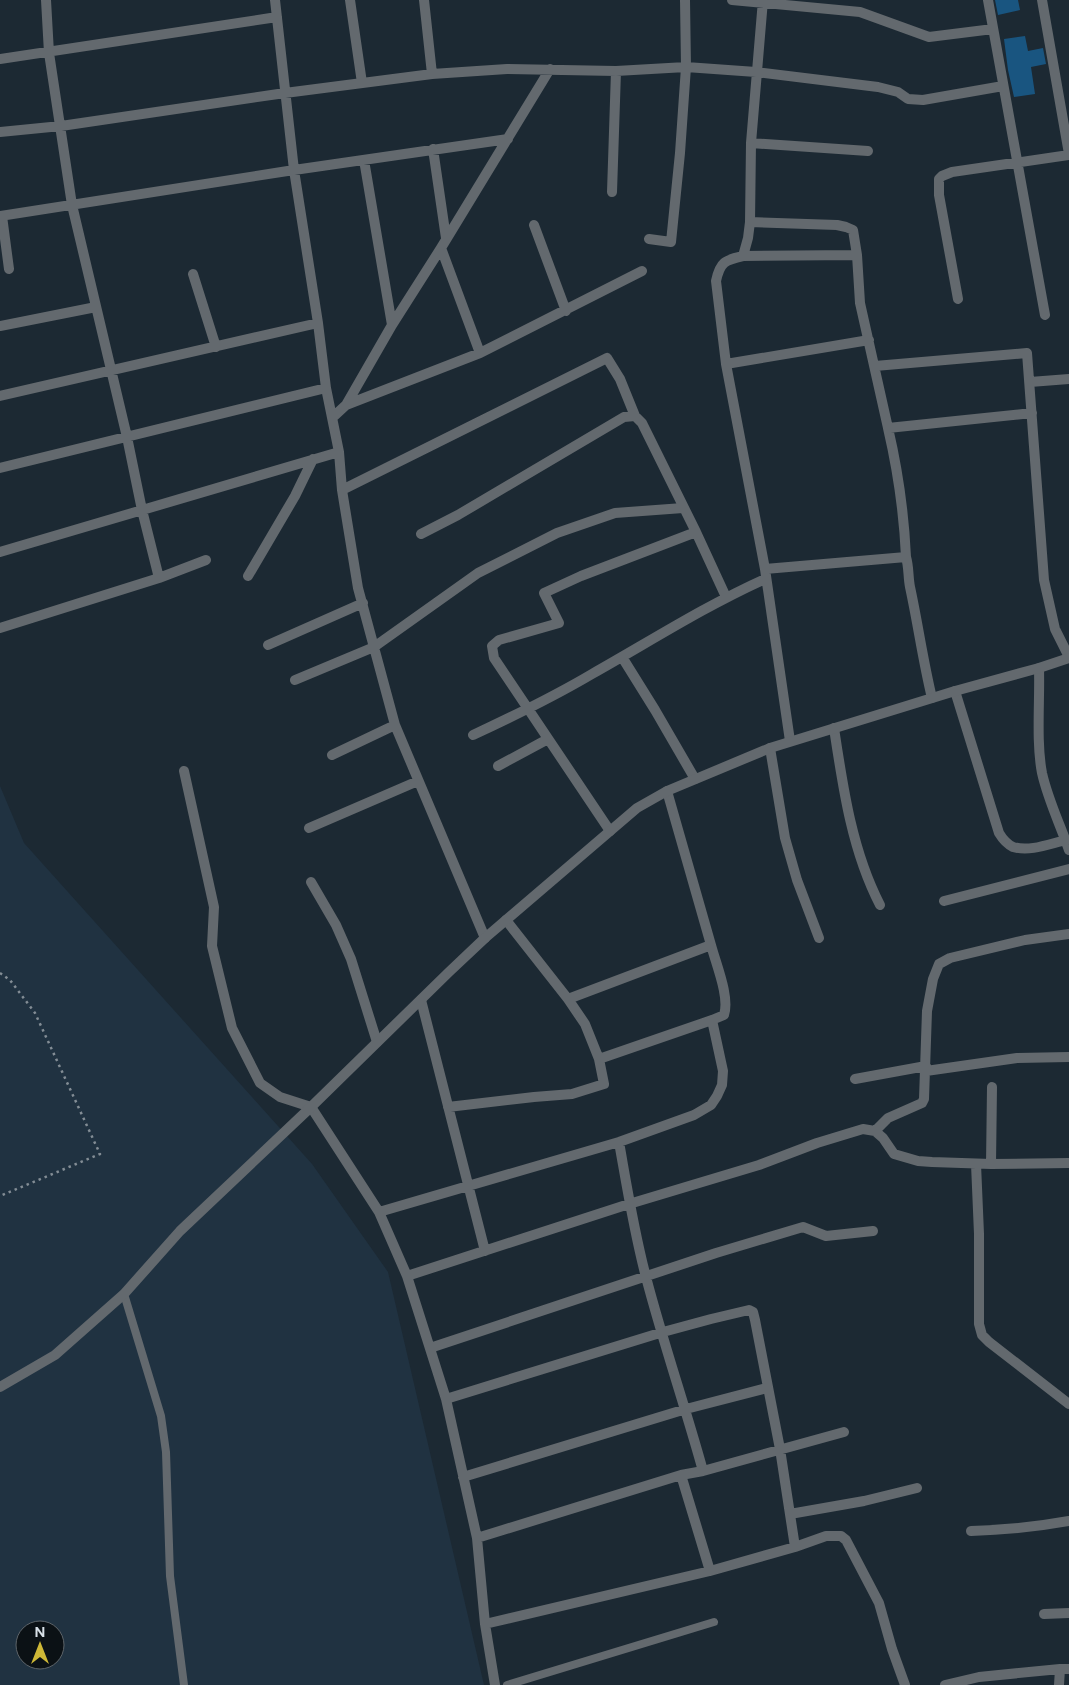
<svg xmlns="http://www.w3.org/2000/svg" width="1069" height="1685" viewBox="0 0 1069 1685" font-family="Figtree,sans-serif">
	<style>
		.built { fill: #203241; fill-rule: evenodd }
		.building { fill: #195580 }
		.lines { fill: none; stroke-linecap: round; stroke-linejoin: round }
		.path { stroke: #838d95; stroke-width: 2.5; stroke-dasharray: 2.5 4; stroke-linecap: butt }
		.service { stroke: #63696e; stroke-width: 8 }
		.minor { stroke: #63696e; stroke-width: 10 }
		.tertiary { stroke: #63696e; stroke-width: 10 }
	</style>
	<rect width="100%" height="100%" fill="#1c2933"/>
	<path class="built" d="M0,786L24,843L312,1164L388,1272L484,1685H0ZM25,1630H55V1660H25Z"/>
	<path class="building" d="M995,0H1018L1020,10L998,15Z
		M1025,36L1028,51L1043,48L1046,64L1031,67L1035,94L1014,97L1008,70L1004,39Z"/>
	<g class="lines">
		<path class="path" d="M0,973L10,980L35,1013L100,1154L0,1196"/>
		<path class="service" d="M124,1294L161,1416L166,1452L170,1576L184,1685
			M507,1685L714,1622"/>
		<path class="minor" d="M46,0L49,53L72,205L127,437L142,510L159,578
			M275,0L294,170L318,323L326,388L339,452L342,490L358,588L395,725L485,938
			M350,0L362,83
			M424,0L432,74
			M732,0L860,12L929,37L993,29
			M763,0L751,143L750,222L748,238L743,256C725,260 720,262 716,281L726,364L765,569L790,741
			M988,0L1045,315
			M1042,0L1069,154
			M0,59L277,17
			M0,132L61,126L285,93L432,74L507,69L616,71L686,67L756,72L878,87L898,92L908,99L923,100L1003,86
			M751,143L868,151
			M433,149L446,238
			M364,160L392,325
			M612,192L616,71
			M0,216L294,170L508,139
			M2,216L9,269
			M750,222L837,225L846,227L853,230L857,255L860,303L888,428L1032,413
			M534,225L566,311
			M649,239L671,242L680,153L686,67L685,0
			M743,256L857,255
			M193,274L216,347
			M958,299L939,195V179L942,176L952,172L1069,155
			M0,326L96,307
			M480,353L642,271
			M726,364L869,340
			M875,366L1027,353L1044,580L1055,629L1069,657
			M1030,382L1069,379
			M0,396L318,323
			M346,405L480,353L441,248
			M332,418L346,405L392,325L441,248L550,69
			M888,428C898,471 904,513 906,557
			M0,468L326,388
			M342,490L607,358L620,379L635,416
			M421,534L458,515L624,417L635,416L642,423L696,532L726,597
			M0,552L339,452
			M765,569L906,557C909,567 908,577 910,587C918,624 923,661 932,698
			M248,576L295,496L313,459
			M0,628L159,578L206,560
			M268,645L363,603
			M622,657L655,710L695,779
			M1039,668C1040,701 1036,742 1042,773C1048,800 1060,824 1069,850
			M295,680L374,647L478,573L557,533L615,513L683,508
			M955,691L999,833C1002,838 1007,844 1013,847C1030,852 1049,844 1066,840
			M834,728C843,788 852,851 880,905
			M473,735C514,716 553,697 592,674C649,642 705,606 765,579
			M770,748L785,838L797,880L819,938
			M332,755L395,725
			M498,766L548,739
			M184,771L214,907L212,946L232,1028L260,1083L280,1097L311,1107L379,1212L407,1276L446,1399L477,1538L485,1624L495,1685
			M309,828L418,781
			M610,831L494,658L492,646L499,640L559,623L544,593L581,576L696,532
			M311,882L336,925L351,959L377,1042
			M944,901L1069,869
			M506,920L568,999L711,945L667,791
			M568,999L585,1024L599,1059L712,1020L724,1015C730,997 716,964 711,945
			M421,1000L485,1251
			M926,1071L1017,1058L1069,1057
			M855,1079L926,1066
			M448,1107L534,1097L572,1094L604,1084L599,1059
			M875,1131L888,1118L922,1103L924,1099L927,1011L933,979L939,964L950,958L1025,940L1069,934
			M619,1142C627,1187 634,1232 646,1277C663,1342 685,1406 703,1471
			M976,1164L979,1234V1324L982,1335L989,1342L1069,1404
			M991,1164L992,1087
			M379,1212L619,1142L694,1115L711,1105L717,1096L722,1085L723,1071L712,1020
			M407,1276L629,1204L759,1165L817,1143L863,1129L875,1131L883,1138L894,1154L918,1161L932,1162L991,1164L1069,1163
			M430,1348L716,1253L803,1227L826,1236L873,1231
			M446,1399L663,1332L711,1319L749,1310L753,1312L755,1320L780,1449L795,1547
			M681,1475L710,1571
			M463,1477L686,1409L767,1388
			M790,1514L864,1501L917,1488
			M971,1531C1004,1530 1036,1527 1069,1521
			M477,1538L681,1475L703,1471L844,1432
			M1044,1614L1069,1613
			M485,1624L710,1571L795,1547L826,1536H841L846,1540L879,1603L892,1649L905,1685
			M945,1685L979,1677L1060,1669
			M1059,1685L1060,1669H1069"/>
		<path class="tertiary" d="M0,1387L55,1355L124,1294L180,1231L311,1107L449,972L485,938L637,808L667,791L770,748L955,691L1039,668L1069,658"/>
	</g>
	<g transform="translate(40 1645)"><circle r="24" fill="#0b1115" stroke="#5d6469"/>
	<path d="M0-4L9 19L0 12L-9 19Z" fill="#ceb837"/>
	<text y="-8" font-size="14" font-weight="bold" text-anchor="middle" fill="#d8e0e7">N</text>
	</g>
</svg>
